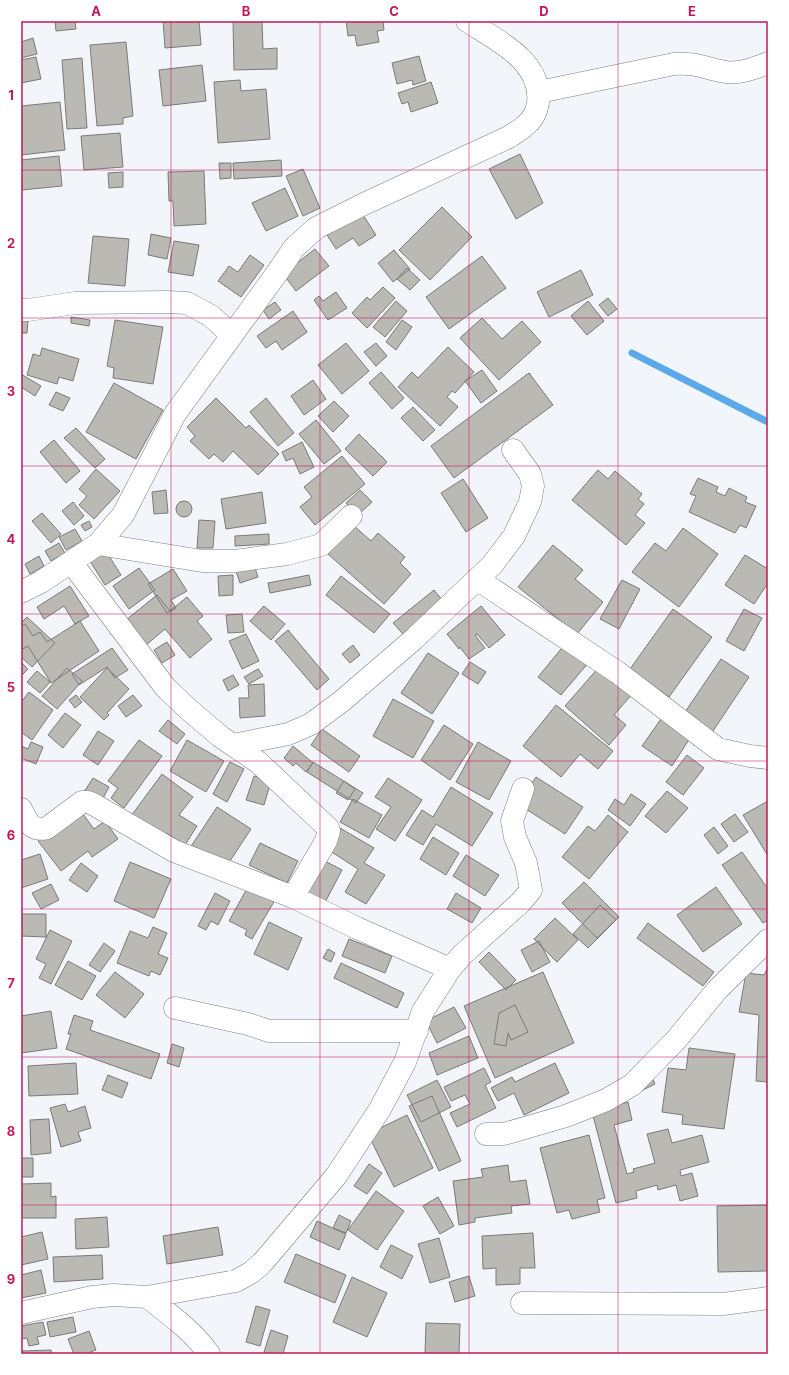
<svg xmlns="http://www.w3.org/2000/svg" width="789" height="1375" viewBox="0 0 789 1375" font-family="Inter,sans-serif">
	<style>
		.lines { fill: none; stroke-linecap: round; stroke-linejoin: round }
		.stream { stroke: #5ba9e8; stroke-width: 7 }
		.building { fill: #bab9b4; stroke: #7b7a76 }
		.minor-casing { stroke: #7c8083; stroke-width: 23 }
		.minor { stroke: #fff; stroke-width: 22 }
		.grid { fill: none; stroke: #c2185b; stroke-width: 1; stroke-opacity: 0.55 }
		.neatline { fill: none; stroke: #c2185b; stroke-width: 1.5 }
		.grid-label { font-size: 13px; text-anchor: middle; font-weight: bold; fill: #c2185b }
	</style>
	<rect width="100%" height="100%" fill="#f2f6fa"/>
	<g class="lines">
		<path class="stream" d="M632,353L768,422"/>
	</g>
	<path class="building" d="M55,21H75L76,29L56,31Z
		M163,21H199L201,45L165,48Z
		M233,21H262L263,49L277,48V69L234,70Z
		M346,21H383L384,30L377,31L379,42L357,46L355,35L348,36Z
		M33,38L37,54L21,58V42Z
		M126,42L133,116L123,118V124L97,126L90,45Z
		M419,56L426,81L413,85L412,80L397,84L392,63Z
		M36,57L41,79L21,83V60Z
		M82,58L87,128L67,129L62,60Z
		M202,65L206,101L163,106L159,70Z
		M240,80L241,91L266,89L270,139L218,143L214,82Z
		M431,82L438,103L411,112L408,102L402,104L398,93Z
		M60,102L65,150L21,155V106Z
		M120,133L123,167L84,170L81,136Z
		M520,154L543,203L516,219L489,169Z
		M59,156L62,186L22,190L21,160Z
		M281,160L282,176L234,179L233,163Z
		M219,163H231V178L220,179Z
		M303,169L320,208L303,216L286,176Z
		M204,171L206,224L174,226L173,201H169L168,172Z
		M123,172V187L109,188L108,173Z
		M285,188L298,216L266,231L252,203Z
		M442,207L472,237L430,280L399,250Z
		M361,212L376,235L359,246L353,238L336,249L327,235Z
		M151,234L171,238L167,259L148,255Z
		M93,236L129,239L125,286L88,283Z
		M174,241L199,245L193,276L168,272Z
		M315,249L329,266L296,291L283,274Z
		M394,250L410,269L393,282L378,263Z
		M250,255L264,265L241,297L218,281L229,266L238,272Z
		M482,256L506,288L449,329L426,297Z
		M407,268L420,280L410,290L397,279Z
		M581,270L593,295L549,317L537,292Z
		M383,287L395,298L367,328L352,313L367,297L370,300Z
		M336,292L347,308L328,320L314,300L319,296L323,301Z
		M608,298L617,309L608,316L599,305Z
		M396,301L407,311L385,337L373,327Z
		M588,301L604,321L587,335L571,316Z
		M275,302L281,310L269,319L263,310Z
		M293,311L307,332L282,350L276,341L266,348L257,336Z
		M71,317L90,320L89,326L71,323Z
		M482,318L502,339L522,321L541,342L499,380L460,338Z
		M21,319L28,320L27,333H21Z
		M115,320L163,327L153,384L113,378L114,368L107,366Z
		M402,320L412,327L396,350L386,342Z
		M346,343L369,371L342,394L318,365Z
		M376,343L387,356L376,366L364,352Z
		M448,347L474,372L455,393L452,391L447,397L458,407L440,426L398,387L412,372L418,378Z
		M42,348L79,359L73,381L59,377L57,384L27,375L33,354L40,356Z
		M482,370L497,391L481,403L465,381Z
		M381,372L404,398L392,409L369,383Z
		M529,373L553,405L454,478L431,446Z
		M21,374L41,386L35,396L21,387Z
		M313,380L326,399L304,415L291,396Z
		M114,383L163,410L136,459L86,432Z
		M56,392L70,398L63,411L49,405Z
		M216,398L246,428L249,425L279,454L258,475L233,451L223,462L214,454L209,459L190,441L195,436L187,427Z
		M266,398L294,433L278,446L250,412Z
		M334,401L349,416L333,432L318,416Z
		M413,407L435,430L423,441L401,418Z
		M316,420L341,451L324,464L299,434Z
		M76,428L105,459L95,468L64,438Z
		M359,434L387,462L373,476L345,449Z
		M54,440L80,471L66,483L40,452Z
		M302,442L314,467L300,474L293,458L286,461L282,452Z
		M342,456L365,484L315,525L300,507L312,497L304,487Z
		M96,469L120,491L94,519L79,505L87,496L79,489Z
		M598,470L608,479L615,471L642,494L638,499L644,504L635,515L645,523L626,545L572,500Z
		M698,478L718,487L716,492L725,496L729,488L747,497L745,502L756,506L746,528L740,525L735,533L689,512L696,496L690,494Z
		M463,479L488,518L466,532L441,493Z
		M166,490L168,513L154,514L152,492Z
		M360,490L372,502L358,515L346,503Z
		M262,492L266,523L226,529L221,499Z
		M176 509a8 8 0 1 1 16 0a8 8 0 1 1-16 0Z
		M73,502L84,516L74,525L62,511Z
		M42,513L61,534L51,543L32,521Z
		M199,520L215,521L213,548H197Z
		M89,521L92,527L85,531L81,525Z
		M353,525L371,541L378,533L405,557L400,563L411,574L384,604L328,554Z
		M683,528L718,554L679,607L632,572L655,543L666,551Z
		M75,529L82,541L66,550L59,537Z
		M269,534V544L235,546V536Z
		M59,543L65,553L51,561L45,551Z
		M553,545L583,570L575,579L603,602L577,634L518,587Z
		M104,548L121,575L105,585L88,558Z
		M745,555L768,569V583L754,604L725,585Z
		M39,556L44,566L30,574L25,564Z
		M253,562L258,577L240,583L235,568Z
		M139,568L155,590L129,609L113,586Z
		M173,569L187,591L171,600L176,608L167,613L148,584Z
		M233,575V595L219,596L218,576Z
		M309,575L311,585L270,593L268,583Z
		M341,576L390,614L374,633L326,595Z
		M622,580L640,589L619,629L600,619Z
		M70,586L89,616L75,624L64,606L44,619L37,607Z
		M434,590L443,601L403,634L393,623Z
		M157,595L170,611L187,597L203,616L197,621L212,639L190,658L165,629L146,645L126,620Z
		M264,606L285,624L271,640L250,621Z
		M481,606L505,635L489,648L477,634L475,635L485,648L469,659L460,647L459,649L447,634Z
		M673,609L712,637L669,697L630,669Z
		M744,609L762,618L744,651L726,641Z
		M242,614L244,632L228,633L226,615Z
		M27,617L55,643L32,667L21,657V623Z
		M80,621L99,651L51,683L28,646L21,650V626L25,624L33,636L40,632L47,642Z
		M288,630L329,679L317,690L275,641Z
		M246,634L259,661L242,669L229,641Z
		M167,642L175,655L162,663L154,650Z
		M566,643L589,662L561,695L538,677Z
		M353,645L360,655L350,663L342,654Z
		M112,648L128,670L115,678L107,667L79,685L72,674Z
		M428,653L459,673L432,714L401,693Z
		M721,659L749,677L711,734L683,715Z
		M21,662L28,669L21,676Z
		M470,662L486,672L478,684L462,674Z
		M600,666L633,693L614,715L626,725L609,745L565,706Z
		M67,668L82,681L57,709L42,696Z
		M107,668L129,689L107,713L109,715L104,720L80,697Z
		M258,669L263,676L249,684L244,677Z
		M37,671L50,682L40,693L27,682Z
		M233,675L239,685L228,691L223,680Z
		M264,684L265,716L240,718L239,698H249L248,685Z
		M29,692L53,710L32,740L21,732V698L23,700Z
		M76,695L82,702L75,708L69,700Z
		M133,695L142,706L126,717L118,706Z
		M393,699L434,721L413,758L373,736Z
		M556,705L613,751L598,769L580,754L561,777L523,746Z
		M65,713L81,725L63,748L48,735Z
		M661,719L690,738L672,766L642,746Z
		M168,720L185,734L177,744L159,731Z
		M444,725L473,744L450,780L421,760Z
		M322,729L360,756L349,772L311,745Z
		M98,731L114,741L98,765L83,755Z
		M139,740L162,756L124,808L111,798L118,788L108,781Z
		M187,740L224,761L206,792L170,771Z
		M31,742L43,747L36,764L21,758V746L28,749Z
		M478,742L511,761L489,800L456,782Z
		M293,746L313,763L306,772L296,763L293,766L284,758Z
		M687,755L704,768L683,795L666,782Z
		M230,762L244,769L227,802L213,794Z
		M313,762L363,793L356,803L307,772Z
		M162,774L193,797L179,815L197,826L185,845L166,833L162,839L131,816Z
		M254,776L271,781L264,805L246,800Z
		M536,777L583,807L565,834L518,804Z
		M93,778L109,787L101,802L84,792Z
		M388,778L422,800L395,841L376,829L391,807L375,797Z
		M344,781L355,789L348,800L336,793Z
		M451,787L493,813L472,846L436,824L423,845L406,835L422,810L433,817Z
		M667,791L688,808L666,833L645,816Z
		M631,794L646,804L630,826L608,810L615,799L624,805Z
		M353,799L382,815L369,838L340,822Z
		M768,801V856L743,815Z
		M217,807L251,829L222,873L188,851Z
		M80,810L94,829L105,821L118,839L92,857L88,851L61,871L38,841Z
		M735,814L748,832L734,842L721,824Z
		M608,815L628,832L589,879L562,857L588,826L595,831Z
		M714,827L728,846L718,854L704,835Z
		M340,828L374,848L364,863L385,875L366,904L345,892L358,869L327,849Z
		M433,837L459,853L446,875L420,859Z
		M260,843L298,861L287,883L249,865Z
		M742,852L768,889V920L763,923L722,865Z
		M40,854L48,879L21,888V860Z
		M466,855L499,875L485,896L453,876Z
		M319,858L342,870L321,910L298,898Z
		M130,862L171,879L154,918L114,901Z
		M81,863L98,876L87,892L69,880Z
		M584,882L619,917L597,938L562,903Z
		M51,884L59,900L41,909L32,893Z
		M249,885L275,900L252,939L245,935L247,930L229,921Z
		M716,887L742,924L703,952L677,915Z
		M215,893L230,901L218,925L211,921L206,930L198,926Z
		M456,893L481,908L472,923L447,909Z
		M600,905L616,920L588,948L573,934Z
		M21,914H46V937L21,936Z
		M555,918L578,940L557,962L534,939Z
		M269,922L302,938L288,970L254,954Z
		M648,923L714,972L703,986L637,938Z
		M153,927L167,933L158,954L168,958L160,975L151,971L149,976L117,963L130,931L148,938Z
		M50,930L72,941L51,984L39,978L46,964L36,959Z
		M349,939L392,956L385,973L342,956Z
		M539,941L550,962L532,972L521,950Z
		M104,943L115,951L100,972L89,965Z
		M328,949L335,953L331,962L323,958Z
		M489,952L516,980L506,990L479,962Z
		M68,961L96,976L82,1000L55,985Z
		M341,963L404,993L397,1008L334,978Z
		M768,967V1082L756,1081L759,1015L739,1012L746,973L764,975Z
		M115,972L144,994L125,1018L96,995Z
		M543,972L574,1043L495,1078L464,1006Z
		M515,1005L528,1032L511,1040L508,1033L506,1046L494,1044L499,1013Z
		M454,1007L466,1028L437,1043L426,1021Z
		M51,1011L57,1048L21,1053V1016Z
		M74,1015L93,1021L90,1030L160,1054L151,1079L66,1049L71,1034H68Z
		M469,1036L478,1058L437,1075L429,1053Z
		M172,1044L184,1048L179,1067L167,1063Z
		M689,1048L735,1054L724,1129L682,1124L683,1115L662,1112L668,1068L686,1070Z
		M76,1063L78,1094L29,1096L28,1066Z
		M555,1063L569,1093L524,1115L514,1093L498,1101L491,1088L512,1077L515,1082Z
		M484,1068L491,1082L485,1085L496,1108L457,1127L450,1113L470,1104L465,1095L451,1101L444,1087Z
		M108,1075L128,1083L122,1098L102,1090Z
		M652,1077L655,1084L637,1093Z
		M437,1080L451,1107L421,1122L407,1095Z
		M432,1096L461,1161L439,1171L409,1106Z
		M628,1102L632,1120L614,1125L627,1174L634,1172L633,1169L655,1163L647,1134L668,1129L672,1143L702,1135L709,1162L680,1170L681,1176L692,1173L698,1196L680,1201L676,1185L658,1190L657,1185L636,1191L637,1198L616,1203L592,1112Z
		M65,1104L68,1112L85,1106L91,1128L78,1132L81,1141L61,1147L50,1108Z
		M407,1115L433,1168L394,1187L368,1134Z
		M49,1119L51,1153L31,1155L30,1120Z
		M589,1135L605,1198L597,1200L600,1212L572,1219L569,1210L557,1213L540,1148Z
		M21,1158H33V1177H21Z
		M369,1164L382,1173L367,1194L354,1186Z
		M508,1165L510,1182L526,1180L530,1204L511,1206L512,1213L475,1218V1222L459,1225L453,1181L483,1177L481,1169Z
		M51,1183V1197L56,1196V1218H21V1184Z
		M376,1191L404,1211L377,1250L348,1230Z
		M438,1197L454,1226L440,1234L423,1206Z
		M768,1205V1271L718,1272L717,1206Z
		M339,1215L351,1221L346,1233L333,1228Z
		M107,1217L109,1247L76,1249L75,1219Z
		M317,1221L346,1234L339,1250L310,1237Z
		M218,1227L223,1255L167,1264L163,1236Z
		M42,1232L48,1259L21,1265V1237Z
		M533,1233L535,1268H520V1284L496,1285V1268L483,1269L482,1236Z
		M439,1238L450,1277L430,1283L418,1244Z
		M391,1245L413,1256L402,1279L380,1267Z
		M296,1254L346,1275L335,1303L284,1282Z
		M102,1255L103,1279L54,1282L53,1257Z
		M41,1270L46,1293L21,1298V1275Z
		M469,1276L475,1296L455,1302L449,1282Z
		M352,1277L387,1293L367,1337L333,1322Z
		M256,1306L270,1310L260,1346L246,1342Z
		M73,1317L76,1332L50,1337L47,1322Z
		M43,1322L46,1335L37,1337L39,1344L29,1346L27,1338L21,1339V1326Z
		M426,1323L460,1324L459,1354H425Z
		M271,1330L288,1336L283,1354H269L264,1352Z
		M89,1331L96,1350L85,1354H74L68,1339Z
		M51,1350L52,1354H21V1351Z"/>
	<g class="lines">
		<defs>
			<path id="minor" d="M539,92L674,64C695,62 707,69 726,72C740,74 755,68 768,63
				M21,310H28L75,303L167,302L187,303L211,316L232,335
				M98,544L202,561H235L287,554L321,545L351,516
				M71,562L165,687L188,709L221,737L258,762L328,828L329,831L326,841L293,897
				M477,579L617,672L718,749L750,756L768,758
				M21,592L41,582L98,544L123,515L175,414L277,273L294,248L316,228L366,203L509,137C516,132 524,128 529,122C534,117 537,109 538,103C543,61 496,40 467,21
				M233,745L288,734L311,724L342,701L414,639L492,565L514,536L530,502L533,486L530,474L513,450
				M21,809C27,821 31,832 47,828L82,802H88L93,804L174,851L293,897L357,928L450,969
				M175,1008L248,1024L269,1031H417
				M486,1134H504L566,1116L606,1100L632,1085L676,1040L717,990L768,940
				M147,1297C169,1314 193,1331 209,1354
				M522,1303L723,1304L768,1298
				M21,1313L92,1297L113,1295L147,1297L236,1281L252,1272L263,1262L336,1176L380,1109L405,1062L423,1011L450,969L462,955L520,903L531,890L526,863L515,837L512,821L523,789"/>
		</defs>
		<use href="#minor" class="minor-casing"/>
		<use href="#minor" class="minor"/>
	</g>
	<path class="grid" d="M171,21V1354M320,21V1354M469,21V1354M618,21V1354M21,170H768M21,318H768M21,466H768M21,614H768M21,761H768M21,909H768M21,1057H768M21,1205H768"/>
	<rect width="789" height="1375" fill="none" stroke="#ffffff" stroke-width="44"/>
	<rect x="22" y="22" width="745" height="1331" class="neatline"/>
	<g class="grid-label">
		<text x="96" y="16">A</text>
		<text x="246" y="16">B</text>
		<text x="394" y="16">C</text>
		<text x="544" y="16">D</text>
		<text x="692" y="16">E</text>
		<text x="11" y="100">1</text>
		<text x="11" y="248">2</text>
		<text x="11" y="396">3</text>
		<text x="11" y="544">4</text>
		<text x="11" y="692">5</text>
		<text x="11" y="840">6</text>
		<text x="11" y="988">7</text>
		<text x="11" y="1136">8</text>
		<text x="11" y="1284">9</text>
	</g>
</svg>
